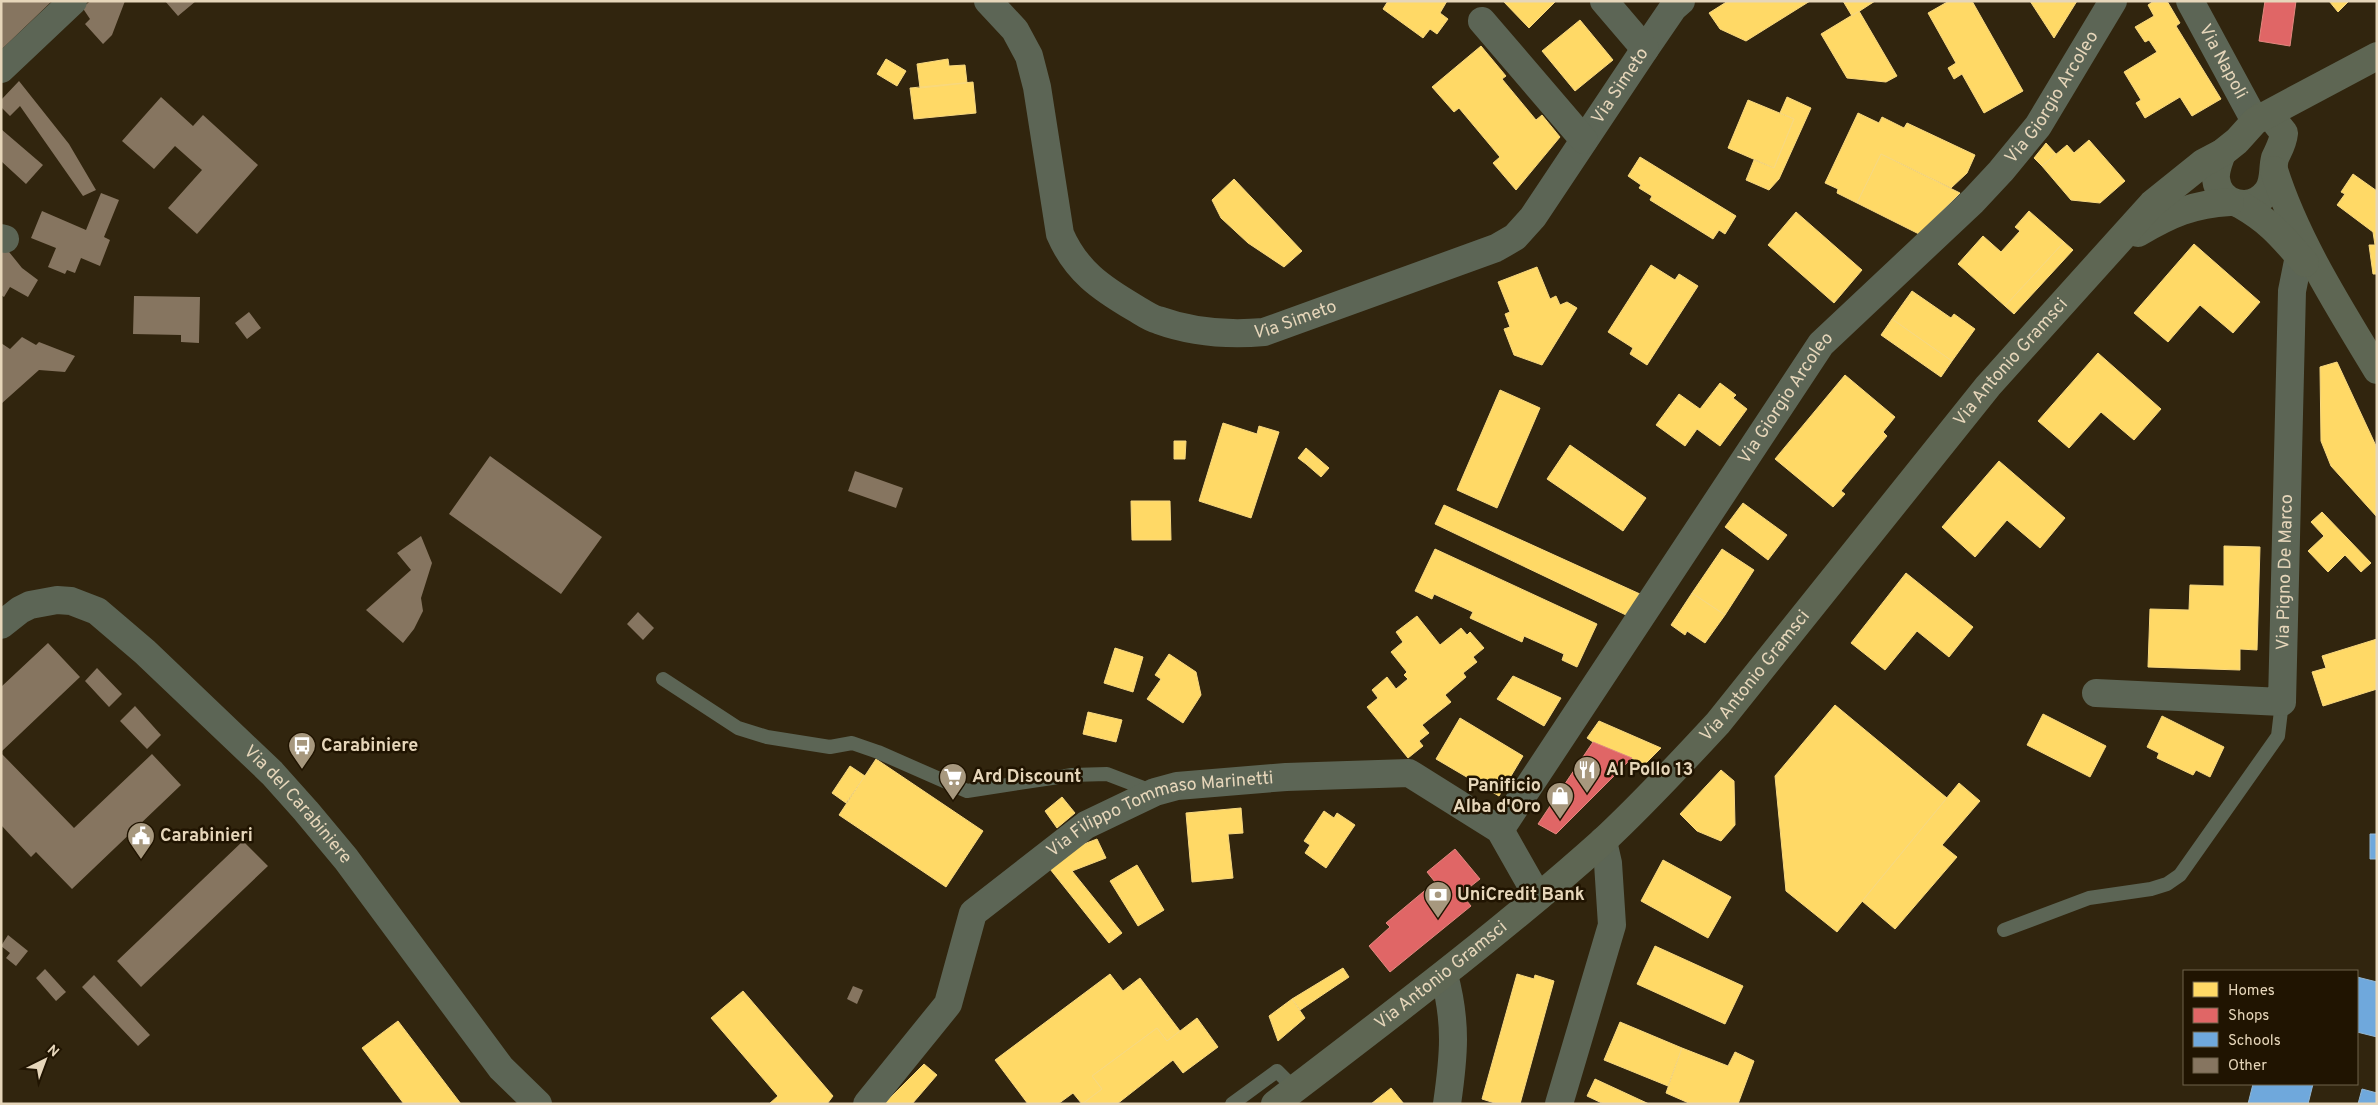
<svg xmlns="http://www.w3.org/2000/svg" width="2378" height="1105" viewBox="0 0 2378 1105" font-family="Overpass,sans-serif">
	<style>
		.homes { fill: #ffd966; stroke: #f8d87f }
		.shops { fill: #e06666; stroke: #e2887f }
		.schools { fill: #6fa8dc; stroke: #93b6d2 }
		.building { fill: #867560 }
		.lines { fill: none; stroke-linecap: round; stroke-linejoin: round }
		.service { stroke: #5c6555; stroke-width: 14 }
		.minor { stroke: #5c6555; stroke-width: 28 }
		.secondary { stroke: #5e6653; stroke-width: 28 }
		.labels { text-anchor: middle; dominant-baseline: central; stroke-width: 5; stroke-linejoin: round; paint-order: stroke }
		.street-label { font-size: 18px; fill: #e6d6ba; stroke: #201401 }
		.poi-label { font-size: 18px; font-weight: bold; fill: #e6d6ba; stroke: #201401; text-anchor: start }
	</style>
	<rect width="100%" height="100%" fill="#31250e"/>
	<path class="homes" d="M1388,1H1447L1440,13L1448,19L1437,34L1430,29L1423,38L1383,9Z
		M1503,1H1556L1529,28Z
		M1728,1H1810L1746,41L1720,29L1709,13Z
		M1843,1H1875L1852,16Z
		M1949,1H1972L2023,91L1984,113L1962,74L1954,79L1948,68L1956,63L1928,13Z
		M2030,1H2077L2054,38Z
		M2154,1H2167L2180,23L2176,26L2221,99L2192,116L2180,97L2145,118L2136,103L2141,100L2124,72L2157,52L2149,40L2145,42L2135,27L2154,16L2148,5Z
		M2329,1H2349L2338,12Z
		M1859,11L1897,76L1886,82L1847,78L1821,34Z
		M1580,20L1613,60L1575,91L1542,51Z
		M1481,46L1506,76L1502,79L1536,120L1542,115L1560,137L1516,190L1493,163L1500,157L1459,108L1454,112L1432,87Z
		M886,59L906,71L897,86L877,74Z
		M948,59L949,66L965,65L967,83L920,88L917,64Z
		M973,82L976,113L914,119L910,88Z
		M1787,97L1811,108L1779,179L1769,190L1746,180L1754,160L1774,168L1794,119L1780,113Z
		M1748,100L1794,119L1774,168L1728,148Z
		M1858,113L1879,123L1882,117L1904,128L1907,123L1975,155L1967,173L1951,188L1881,154L1857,203L1837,193L1838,189L1825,183Z
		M2089,140L2125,181L2100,203L2071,200L2042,166L2067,145L2074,153Z
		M2046,143L2056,154L2042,166L2034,158Z
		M1881,154L1960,193L1919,234L1857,203Z
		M1640,157L1736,216L1725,234L1719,230L1713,239L1650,200L1652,196L1639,188L1641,185L1628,176Z
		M2353,174L2377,191V274H2373L2369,245H2375L2373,232L2337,205L2345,194L2341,192Z
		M1234,179L1302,251L1284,267L1248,243L1221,218L1212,200Z
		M2029,211L2064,242L2005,306L1958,264L1983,236L2001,252L2020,231L2015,227Z
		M1796,212L1862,270L1834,303L1768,245Z
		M2064,242L2073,250L2014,314L2005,306Z
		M2194,244L2260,302L2233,333L2200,305L2168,342L2134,313Z
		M1651,265L1675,280L1679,274L1698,286L1647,365L1630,354L1633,348L1608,332Z
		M1537,267L1550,299L1556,296L1560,305L1567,302L1577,308L1542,365L1514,355L1504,329L1510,327L1505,314L1510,312L1498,282Z
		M1912,291L1951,318L1954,314L1975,329L1952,361L1892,319Z
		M1892,319L1952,361L1941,377L1881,335Z
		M2098,353L2161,409L2134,440L2101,412L2069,448L2038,421Z
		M2337,362L2377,448V517L2331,466L2321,441L2320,367Z
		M1845,375L1895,417L1883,432L1887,436L1841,491L1845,494L1833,507L1775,459Z
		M1720,383L1736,395L1733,398L1747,409L1720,446L1697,429L1685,446L1656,425L1679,394L1700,409Z
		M1500,390L1540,408L1497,508L1457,490Z
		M1223,423L1257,434L1259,426L1279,432L1251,518L1199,501Z
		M1174,441H1186L1185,459H1174Z
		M1570,445L1646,498L1623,531L1547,479Z
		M1306,448L1314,455L1306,464L1298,458Z
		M1314,455L1329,468L1321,477L1306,464Z
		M1999,461L2065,518L2040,548L2007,520L1975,557L1942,527Z
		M1131,501H1170L1171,540H1132Z
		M1743,503L1787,535L1768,560L1725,527Z
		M1444,505L1640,594L1626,615L1435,524Z
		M2322,512L2371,563L2361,572L2345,555L2328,572L2308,551L2324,536L2311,522Z
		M2224,546L2260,547L2257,650L2240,649V670L2148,667L2150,609L2189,610L2190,585L2224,586Z
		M1435,549L1597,624L1577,667L1562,660L1564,654L1524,636L1522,642L1470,618L1473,612L1434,594L1432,599L1415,591Z
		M1722,549L1754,570L1725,615L1692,593Z
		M1906,573L1973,627L1949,657L1917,631L1885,670L1851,643Z
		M1692,593L1725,615L1705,643L1687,631L1685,635L1671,625Z
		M1417,616L1440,645L1461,628L1467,635L1470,632L1484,648L1473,657L1477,662L1463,673L1466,677L1445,695L1451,702L1422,725L1429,733L1419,741L1423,746L1408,758L1367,707L1378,698L1372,690L1387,677L1396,689L1408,679L1404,675L1407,672L1391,652L1403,642L1396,632Z
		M2377,639V689L2323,706L2312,672L2326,668L2322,656Z
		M1115,648L1143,657L1133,692L1104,683Z
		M1169,654L1196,672L1201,695L1183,723L1147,699L1161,679L1155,675Z
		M1513,676L1561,698L1544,726L1497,699Z
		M1835,705L1947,798L1837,932L1786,891L1775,776Z
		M1088,712L1122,720L1116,742L1083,734Z
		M2043,714L2106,746L2090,777L2027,745Z
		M2162,716L2224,747L2210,777L2196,770L2193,775L2157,758L2159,753L2147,747Z
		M1460,718L1523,756L1499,796L1436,759Z
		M1599,721L1661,748L1645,764L1593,742L1587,738Z
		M876,759L983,831L946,887L839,815Z
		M850,766L865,776L846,803L832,793Z
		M1721,770L1734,781L1735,825L1721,841L1697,831L1680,814Z
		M1959,783L1980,801L1942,845L1957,857L1895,929L1862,901Z
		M1062,797L1075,813L1057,828L1045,811Z
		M1241,808L1243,833L1228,834L1233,878L1192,882L1186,813Z
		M1324,811L1334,818L1337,813L1355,825L1326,868L1305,853L1310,845L1304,841Z
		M1097,839L1106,858L1072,871L1122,933L1109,943L1050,869L1076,847Z
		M1663,860L1731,897L1708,938L1641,901Z
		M1137,865L1164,910L1138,926L1110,881Z
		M1655,946L1743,986L1725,1024L1637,984Z
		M1343,968L1349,977L1300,1010L1292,999Z
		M1110,974L1123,991L1140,978L1180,1031L1167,1041L1157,1028L1092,1076L1102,1089L1082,1104L1073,1093L1058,1104H1028L995,1060Z
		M1517,974L1534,979L1535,975L1554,981L1520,1104H1498L1482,1099Z
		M743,991L833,1096L827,1104H769L778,1096L711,1018Z
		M1292,999L1305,1018L1278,1041L1269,1016Z
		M1197,1018L1218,1047L1183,1073L1173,1060L1117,1104H1082L1102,1089L1092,1076L1157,1028L1167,1041Z
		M398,1021L461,1104H404L362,1048Z
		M1620,1022L1682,1048L1668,1086L1604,1060Z
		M1682,1048L1728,1066L1735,1052L1754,1061L1738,1104H1691L1666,1093Z
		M924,1064L937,1075L912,1104H884Z
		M1595,1079L1649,1104H1604L1587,1096Z
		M1391,1088L1404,1104H1371Z"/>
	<path class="shops" d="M2265,1H2296L2290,46L2259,41Z
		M1593,742L1632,758L1556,834L1538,824Z
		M1455,849L1480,879L1461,894L1471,906L1390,972L1369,946L1390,927L1386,923L1435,882L1427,872Z"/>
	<path class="schools" d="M2370,834H2377V859H2370Z
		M2357,977L2377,982V1037L2357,1032Z
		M2253,1084H2313L2308,1104H2248Z
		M2362,1089L2377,1093V1104H2358Z"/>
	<path class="building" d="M1,1H52L1,50Z
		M91,1H125L112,35L103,44L85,24L90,19L82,7Z
		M165,1H196L178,16Z
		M19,81L69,144L96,190L83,196L20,106L10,116L1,107V100Z
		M161,97L193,126L203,115L258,165L197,234L168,208L202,170L175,146L154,169L122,141Z
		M1,129L43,165L26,184L1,161Z
		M101,193L119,200L104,237L110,240L100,266L81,258L75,273L67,270L65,274L48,267L56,248L31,238L42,211L86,230Z
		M1,242L22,268L38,280L28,297L10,287L4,297L1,295Z
		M134,296L200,297L199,343L181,342V335L133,334Z
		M249,312L261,328L247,339L235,323Z
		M22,337L36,345L39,342L75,356L65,372L39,370L1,404V343L10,349Z
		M490,456L602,537L561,594L449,514Z
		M855,471L903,488L896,508L848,491Z
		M421,536L432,563L421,598L423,611L414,629L403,643L366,610L411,570L397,553Z
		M638,612L654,628L643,640L627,624Z
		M48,643L80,677L1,752V687Z
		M97,668L122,694L109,707L85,681Z
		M135,706L161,735L147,749L120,721Z
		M1,753L74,828L152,754L181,785L72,889L36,852L31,857L1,825Z
		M243,841L268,866L141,987L117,961Z
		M8,935L28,951L16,966L6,958L10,953L1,946Z
		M45,969L66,992L56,1001L36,978Z
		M94,975L150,1035L138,1046L82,987Z
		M853,986L863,990L857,1004L847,999Z"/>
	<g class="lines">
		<path class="service" d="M663,679L738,728L767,737L830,747L852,743L878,752L967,791L1072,775L1107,774L1154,792
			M2004,930L2089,898L2151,889L2167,884L2180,875L2278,736L2282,702
			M1232,1104L1277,1071L1295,1089"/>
		<g class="minor">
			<path id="s1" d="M988,1L1015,30L1029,56L1037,87L1060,234C1076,271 1101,288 1135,308C1142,312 1150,318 1158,320C1191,332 1230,335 1264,332L1496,248L1515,237L1533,217L1645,49L1673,8L1681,1"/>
			<path d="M1604,1L1645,49"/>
			<path id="s2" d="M2190,1L2255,121"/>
			<path d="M1482,21L1584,140"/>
			<path d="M1,69L73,1"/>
			<path d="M1,238L5,239"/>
			<path id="s3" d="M1,625L20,610L30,605L57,600L71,601L97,611L145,652L272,773L306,811L346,859L501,1068L538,1104"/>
			<path id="s4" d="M2096,693L2282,702L2292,291L2299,256"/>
			<path id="s5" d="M1500,830L1821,344L1973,201L2001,171L2038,126L2113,1"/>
			<path d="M1444,975C1457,1023 1454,1055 1447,1104"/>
			<path id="s6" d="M867,1104L948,1004L973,913L1086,825L1155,792L1177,786L1286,777L1409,773L1500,830L1538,897"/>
			<path d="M1559,1104L1612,925L1608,863L1603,841"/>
		</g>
		<g class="secondary">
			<path d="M2222,153C2219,162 2215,170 2216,179C2219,206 2252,212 2267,192C2275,182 2272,169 2275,158C2279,149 2283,143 2284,133L2273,119L2262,116"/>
			<path d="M2274,170C2296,240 2339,307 2377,370"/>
			<path d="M2241,205C2272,223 2282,237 2305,263"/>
			<path d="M2138,233C2170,214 2193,204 2230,202"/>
			<path id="s7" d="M1275,1104C1386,1019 1498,935 1602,842C1643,804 1681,763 1718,723L1988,386L2152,204L2203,163L2222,153L2237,141L2255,121L2377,56"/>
		</g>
	</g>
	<defs>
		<symbol id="bus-pin" viewBox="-11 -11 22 30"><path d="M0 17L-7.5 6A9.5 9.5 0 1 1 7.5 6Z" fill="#a7987e" stroke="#201401"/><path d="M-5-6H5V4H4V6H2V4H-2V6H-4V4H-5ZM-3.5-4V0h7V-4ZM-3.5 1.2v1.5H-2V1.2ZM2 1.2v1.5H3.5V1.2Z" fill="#fff"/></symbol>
		<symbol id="restaurant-pin" viewBox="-11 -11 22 30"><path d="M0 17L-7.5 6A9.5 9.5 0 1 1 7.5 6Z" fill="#a7987e" stroke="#201401"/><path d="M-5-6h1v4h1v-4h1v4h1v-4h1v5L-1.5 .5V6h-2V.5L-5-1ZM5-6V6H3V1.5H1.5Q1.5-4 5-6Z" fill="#fff"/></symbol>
		<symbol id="supermarket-pin" viewBox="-11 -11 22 30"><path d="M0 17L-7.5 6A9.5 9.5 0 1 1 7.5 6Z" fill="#a7987e" stroke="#201401"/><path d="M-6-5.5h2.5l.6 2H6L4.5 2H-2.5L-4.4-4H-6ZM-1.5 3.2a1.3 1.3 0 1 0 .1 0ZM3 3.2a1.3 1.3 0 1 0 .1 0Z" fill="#fff"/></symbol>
		<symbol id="shop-pin" viewBox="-11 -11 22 30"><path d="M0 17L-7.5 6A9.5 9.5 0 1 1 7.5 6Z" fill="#a7987e" stroke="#201401"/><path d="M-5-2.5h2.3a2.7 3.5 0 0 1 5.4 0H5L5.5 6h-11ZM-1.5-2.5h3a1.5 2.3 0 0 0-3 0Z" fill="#fff"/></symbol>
		<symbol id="civic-pin" viewBox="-11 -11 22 30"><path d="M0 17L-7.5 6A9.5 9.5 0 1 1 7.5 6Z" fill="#a7987e" stroke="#201401"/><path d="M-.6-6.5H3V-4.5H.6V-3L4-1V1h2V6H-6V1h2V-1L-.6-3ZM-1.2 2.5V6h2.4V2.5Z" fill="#fff"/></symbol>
		<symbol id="bank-pin" viewBox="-11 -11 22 30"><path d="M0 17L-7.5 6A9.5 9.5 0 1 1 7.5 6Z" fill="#a7987e" stroke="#201401"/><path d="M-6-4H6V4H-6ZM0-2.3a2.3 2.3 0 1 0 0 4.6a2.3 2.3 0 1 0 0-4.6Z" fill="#fff"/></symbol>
	</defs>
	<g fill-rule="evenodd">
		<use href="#bus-pin" x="286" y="730" width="32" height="43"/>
		<use href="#restaurant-pin" x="1571" y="754" width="32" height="43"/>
		<use href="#supermarket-pin" x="937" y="761" width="32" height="43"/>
		<use href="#shop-pin" x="1544" y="780" width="32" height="43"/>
		<use href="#civic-pin" x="125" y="820" width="32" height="43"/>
		<use href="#bank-pin" x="1422" y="879" width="32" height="43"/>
	</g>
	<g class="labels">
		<g class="street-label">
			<text stroke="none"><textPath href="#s2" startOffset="69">Via Napoli</textPath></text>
			<text stroke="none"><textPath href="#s1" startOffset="944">Via Simeto</textPath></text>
			<text stroke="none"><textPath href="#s5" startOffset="922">Via Giorgio Arcoleo</textPath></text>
			<text stroke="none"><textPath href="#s1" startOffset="524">Via Simeto</textPath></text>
			<text stroke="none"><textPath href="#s7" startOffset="1050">Via Antonio Gramsci</textPath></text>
			<text stroke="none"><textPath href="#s5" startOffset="518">Via Giorgio Arcoleo</textPath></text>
			<text stroke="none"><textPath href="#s4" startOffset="316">Via Pigno De Marco</textPath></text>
			<text stroke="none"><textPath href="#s7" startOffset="645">Via Antonio Gramsci</textPath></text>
			<text stroke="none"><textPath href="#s3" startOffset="384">Via del Carabiniere</textPath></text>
			<text stroke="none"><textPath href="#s6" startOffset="441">Via Filippo Tommaso Marinetti</textPath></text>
			<text stroke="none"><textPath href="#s7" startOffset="210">Via Antonio Gramsci</textPath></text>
		</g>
		<g class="poi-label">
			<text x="321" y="746">Carabiniere</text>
			<text x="1606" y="770">Al Pollo 13</text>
			<text x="972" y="777">Ard Discount</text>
			<text x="1541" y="786" text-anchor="end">Panificio<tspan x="1541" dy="21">Alba d'Oro</tspan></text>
			<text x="160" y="836">Carabinieri</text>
			<text x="1457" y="895">UniCredit Bank</text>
		</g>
	</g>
	<rect width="2378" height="1105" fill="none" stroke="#e6d6ba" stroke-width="5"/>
	<rect x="2183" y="970" width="175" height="115" fill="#201401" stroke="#6f624b"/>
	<rect x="2193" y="982" width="25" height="15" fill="#ffd966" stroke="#6f624b"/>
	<text x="2228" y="995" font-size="15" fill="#e6d6ba">Homes</text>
	<rect x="2193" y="1008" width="25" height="15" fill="#e06666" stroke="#6f624b"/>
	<text x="2228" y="1020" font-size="15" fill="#e6d6ba">Shops</text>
	<rect x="2193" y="1032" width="25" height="15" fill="#6fa8dc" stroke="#6f624b"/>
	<text x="2228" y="1045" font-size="15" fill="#e6d6ba">Schools</text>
	<rect x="2193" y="1058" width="25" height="15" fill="#867560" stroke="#6f624b"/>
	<text x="2228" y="1070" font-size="15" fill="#e6d6ba">Other</text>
	<g transform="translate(45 1060) rotate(42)" stroke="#201401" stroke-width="4" paint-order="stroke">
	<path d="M0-4L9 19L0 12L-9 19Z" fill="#e6d6ba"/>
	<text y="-8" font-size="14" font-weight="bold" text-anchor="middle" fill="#e6d6ba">N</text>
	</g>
</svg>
